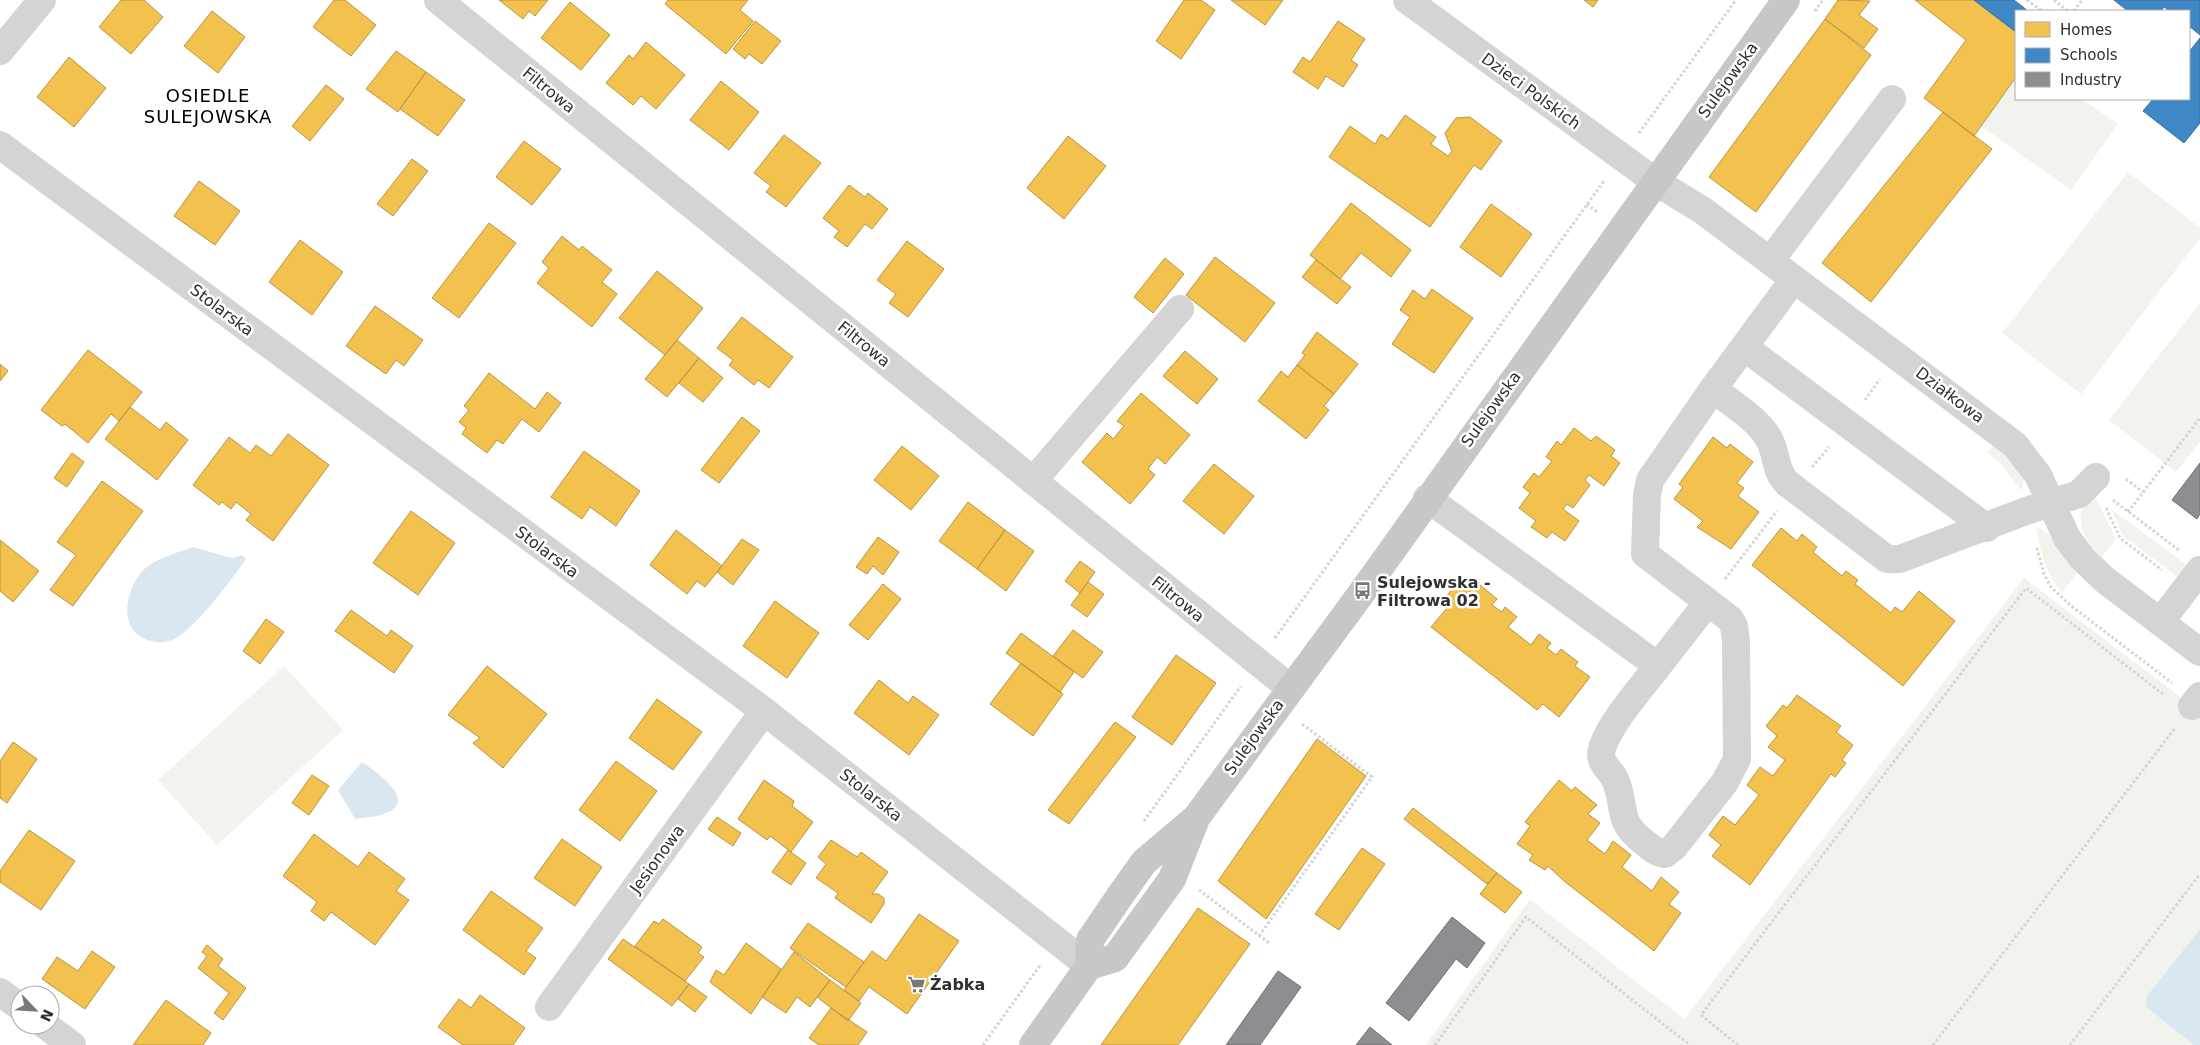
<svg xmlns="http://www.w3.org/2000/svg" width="2200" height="1045" viewBox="0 0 2200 1045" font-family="'DejaVu Sans',sans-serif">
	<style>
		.green { fill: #f1f4ed }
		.water { fill: #dbe7f0 }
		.homes { fill: #f2c14e; stroke: #b89545 }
		.schools { fill: #3f88c5; stroke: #3a6d98 }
		.industry { fill: #8d8d92; stroke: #717174 }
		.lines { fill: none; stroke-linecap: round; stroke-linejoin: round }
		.path { stroke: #d4d4d4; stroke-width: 3; stroke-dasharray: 2.5 2.5; stroke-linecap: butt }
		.minor { stroke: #d4d4d4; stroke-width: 28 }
		.major { stroke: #c7c7c7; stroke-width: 28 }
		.labels { text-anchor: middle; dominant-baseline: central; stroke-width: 5; stroke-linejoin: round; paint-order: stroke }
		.street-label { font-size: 16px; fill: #2f2f2f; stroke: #fff }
		.poi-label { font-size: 16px; font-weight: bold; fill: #2f2f2f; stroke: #fff; text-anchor: start }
		.neighbourhood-label { font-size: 18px; letter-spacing: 1px; fill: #000; stroke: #fff }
	</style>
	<rect width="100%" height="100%" fill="#fff"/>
	<path class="green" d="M2016,77V99H2082L2118,124L2071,190L1981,126Z
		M2128,172L2200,228V238L2081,394L2002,333Z
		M2200,303V441L2176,472L2109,420Z
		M1995,444L2007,454L2024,477L2022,491L2000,463L1987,453Z
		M2095,497L2116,539L2102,557C2088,544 2077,529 2082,509Z
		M2111,509L2192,569L2183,581L2123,536Z
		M2036,528C2055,531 2064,559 2077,573L2062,592C2045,573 2041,552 2036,528Z
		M2024,578L2200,712V1045H1426L1530,899L1684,1019Z
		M284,666L343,730L217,845L158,780Z"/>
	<path class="water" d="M193,547L232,558L242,555L246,559C233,578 192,633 172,640C165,643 157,643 150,641C119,632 124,597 139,575C151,559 175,554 193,547Z
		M362,762C372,769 413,796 392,810C382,817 367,817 355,819L338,790Z
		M2200,929V1045H2194L2146,1007L2147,996Z"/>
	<path class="homes" d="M121,0H144L163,17L131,54L99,27Z
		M334,0H345L376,25L351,56L313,27Z
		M499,0H548L535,16L529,11L523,19Z
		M668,0H748L740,10L753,21L726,54L665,4Z
		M1184,0H1201L1215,10L1181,59L1156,41Z
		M1231,0H1283L1265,25Z
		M1584,0H1598L1593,7Z
		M1838,0L1870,1L1859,15L1878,29L1864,48L1825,19Z
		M1915,0H1974L2016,32V77L1974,136L1924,98L1966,40Z
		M570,2L610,35L581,70L541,38Z
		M212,11L245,37L218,73L184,46Z
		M1825,19L1871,55L1756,212L1709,177Z
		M755,21L781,41L762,64L749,54L745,59L733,49Z
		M1338,21L1365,39L1351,60L1358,65L1343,87L1326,76L1318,89L1293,72L1303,57L1310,62Z
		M646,42L685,75L656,109L641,96L633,105L606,83L629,55L633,59Z
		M396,51L426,72L398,112L366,89Z
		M69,57L106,88L74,127L37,97Z
		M426,72L465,100L438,136L400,109Z
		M721,81L759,112L729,150L690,120Z
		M326,85L344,99L310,141L292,126Z
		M1943,112L1992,149L1871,302L1822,263Z
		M1405,115L1436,137L1431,144L1448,156L1452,151L1445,133L1456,118L1470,117L1502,141L1481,170L1474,165L1430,227L1329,157L1350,126L1375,144L1381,134L1388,139Z
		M784,135L821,163L786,207L766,192L771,186L754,173Z
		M1068,136L1106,166L1064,219L1027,188Z
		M524,141L561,169L532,205L496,177Z
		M412,159L428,171L393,216L377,204Z
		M199,181L240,211L215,245L174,216Z
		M849,185L865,197L868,193L888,209L872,229L865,224L847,247L834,237L839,231L823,218Z
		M1351,203L1411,250L1391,277L1361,253L1340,279L1310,255Z
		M1491,204L1532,234L1501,277L1460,247Z
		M489,223L516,243L459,318L432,298Z
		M562,236L579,250L582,246L612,270L602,282L617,294L592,327L537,283L549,268L542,262Z
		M300,240L343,272L312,315L269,282Z
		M907,241L944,269L908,317L889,303L896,294L877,280Z
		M1215,257L1275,303L1245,342L1186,295Z
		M1165,258L1184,274L1153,313L1134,297Z
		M1316,260L1351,287L1337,304L1302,277Z
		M657,271L703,308L665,355L619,318Z
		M1432,289L1473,318L1434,373L1392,344L1410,317L1400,310L1413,290L1425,299Z
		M375,306L423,340L404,366L396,360L386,374L346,346Z
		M742,317L793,357L769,388L758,380L754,385L729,365L733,360L717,348Z
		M1317,332L1358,364L1334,394L1297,365L1305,355L1302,353Z
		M677,340L699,358L667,397L645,379Z
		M88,350L142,392L119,421L111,414L88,443L65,424L62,426L41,410Z
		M1185,351L1218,379L1197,404L1163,376Z
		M699,358L723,378L703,402L679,383Z
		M0,364L8,371L0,381Z
		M1297,365L1334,394L1324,406L1329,410L1306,439L1258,401L1281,371L1288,377Z
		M489,373L535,409L547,392L561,403L539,432L522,419L503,444L497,440L487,453L462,434L466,428L459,422L469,410L464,406Z
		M1141,393L1190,435L1165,464L1157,457L1148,469L1155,475L1130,504L1082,462L1107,433L1113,439L1124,426L1117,421Z
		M130,407L160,430L166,422L188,440L157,480L105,439Z
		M742,417L760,431L719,483L701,470Z
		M1574,428L1591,441L1596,436L1615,450L1611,456L1620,463L1604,486L1589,475L1585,480L1590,485L1573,508L1567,504L1563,509L1579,521L1565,541L1552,532L1547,538L1531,527L1536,521L1519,508L1530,493L1523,487L1534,473L1539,477L1552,461L1546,457L1557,441L1561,445Z
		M288,434L329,465L273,541L246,520L251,514L236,502L231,509L222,502L219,505L193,485L229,437L250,453L256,445L271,456Z
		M1713,437L1727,448L1730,444L1753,462L1737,483L1744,488L1738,496L1759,512L1731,549L1697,527L1703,521L1674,499L1683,487L1679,484Z
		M902,446L939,476L911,510L874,480Z
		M584,451L640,491L616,526L590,507L582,519L551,497Z
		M72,453L84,462L67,487L54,478Z
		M1214,464L1254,496L1224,534L1183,501Z
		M102,481L143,511L73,606L50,590L76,555L57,542Z
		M968,502L1005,530L977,569L939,541Z
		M411,511L455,543L418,595L373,563Z
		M1781,528L1797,541L1802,534L1817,547L1813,552L1842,576L1846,571L1858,580L1855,584L1891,613L1895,607L1902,612L1919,591L1955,621L1903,686L1752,565Z
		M676,530L722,566L705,587L697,581L687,594L650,565Z
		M1005,530L1034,551L1006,591L977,569Z
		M878,537L899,552L883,575L873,566L867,574L856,567Z
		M742,539L759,550L733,585L717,572Z
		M0,540L39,571L13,602L0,591Z
		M1080,561L1095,572L1080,593L1065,581Z
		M1461,578L1475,589L1479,584L1497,599L1492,605L1502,612L1505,607L1517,617L1508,627L1531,645L1539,634L1551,643L1547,648L1556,655L1561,649L1578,662L1575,666L1590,677L1559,717L1543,704L1537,710L1431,627L1447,608L1441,603Z
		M1088,582L1104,594L1087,617L1071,605Z
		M883,584L901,599L868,640L849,625Z
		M775,601L819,633L787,678L743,646Z
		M351,610L387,636L391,630L413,646L394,673L335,631Z
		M266,619L284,632L260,664L243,651Z
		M1073,630L1103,652L1083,678L1053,656Z
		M1021,633L1074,672L1060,692L1006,653Z
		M1176,655L1216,683L1172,745L1132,717Z
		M1021,663L1063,694L1033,736L990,704Z
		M487,666L547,714L503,768L473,743L480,738L448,715Z
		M879,680L908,703L913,696L939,715L909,755L854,713Z
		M1797,695L1841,726L1836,732L1853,745L1842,760L1846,763L1835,777L1831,774L1750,885L1712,856L1721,845L1709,835L1723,816L1735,825L1759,795L1747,785L1760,767L1773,776L1785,760L1768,747L1777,736L1766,726L1783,705L1787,708Z
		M657,699L702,732L673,770L629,738Z
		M1115,722L1136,737L1069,824L1048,810Z
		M1317,739L1366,776L1266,919L1218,881Z
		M13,742L37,759L7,803L0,798V761Z
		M616,761L657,791L620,841L579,810Z
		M312,775L329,786L309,815L292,803Z
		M764,780L794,801L792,806L813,822L791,852L770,836L767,840L738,819Z
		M1559,780L1572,791L1575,787L1597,805L1588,814L1600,823L1587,840L1605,854L1613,841L1631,855L1622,867L1652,891L1661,877L1679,892L1669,904L1681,913L1654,951L1564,881L1548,866L1545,870L1529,860L1533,855L1517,844L1530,826L1525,822Z
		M1413,808L1497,873L1487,884L1404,819Z
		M717,817L741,833L733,846L708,829Z
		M29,830L75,861L41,910L0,882V871Z
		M314,834L358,867L369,852L405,879L396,891L409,900L375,945L331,912L324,921L311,911L317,902L283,876Z
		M562,839L602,867L575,906L534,878Z
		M831,840L857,857L861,852L888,872L872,894H878L884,898V904L871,923L835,898L838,893L816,878L826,864L818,857Z
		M1362,848L1385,864L1339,930L1315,914Z
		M788,850L806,863L791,885L772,872Z
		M1497,873L1522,892L1505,913L1480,894Z
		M491,891L543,928L526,951L536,958L524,975L463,930Z
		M1198,908L1250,944L1178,1045H1101Z
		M919,914L959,941L907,1014L869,987L859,1001L844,990L872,951L886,961Z
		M663,919L702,947L698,953L704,957L685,981L635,946L654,921L659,924Z
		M808,923L864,962L846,987L790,948Z
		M623,939L689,984L672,1006L608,959Z
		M746,943L781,969L751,1014L710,982L716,970L724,975Z
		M207,945L223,959L218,966L246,988L223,1020L214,1013L229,993L198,968L207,956L202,952Z
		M92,951L115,967L85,1009L42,979L57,957L78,971Z
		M794,952L830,980L810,1007L797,997L786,1013L762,997Z
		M830,980L861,1003L848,1021L817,997Z
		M689,984L707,997L695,1012L678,999Z
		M480,995L525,1028L513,1045H463L438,1027L459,999L471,1008Z
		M166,1000L211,1033L203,1045H133Z
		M831,1008L867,1032L858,1045H819L809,1038Z"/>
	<path class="schools" d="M1974,0H2014L2028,11H2016V32Z
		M2114,0H2200V35L2189,26V11H2170L2164,7L2161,11H2128Z
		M2200,38V123L2184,143L2143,111L2153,99H2189V52Z"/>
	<path class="industry" d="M2200,463V514L2197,519L2172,500Z
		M1452,917L1485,943L1467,968L1456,959L1409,1021L1386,1003Z
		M1278,971L1301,987L1260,1045H1226Z
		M1370,1027L1392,1045H1356Z"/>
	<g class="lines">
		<path class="path" d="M2027,0L2042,11
			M2054,0L2068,11
			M1815,11L1823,0
			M2074,11L2082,0
			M1639,133L1736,0
			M1587,204L1597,212
			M1865,400L1880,379
			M1812,467L1829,447
			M2126,479L2143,492
			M2113,500L2180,551
			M2106,508L2120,538L2162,570
			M2128,512L2200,418
			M2037,548L2044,574L2051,587L2070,605L2172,683
			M1725,579L1777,511
			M1275,638L1604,181
			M1144,821L1241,686
			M1199,890L1269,943
			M1259,936L1372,777L1302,724
			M983,1045L1041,964
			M1435,1045L1526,917L1690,1045
			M1738,1045L1701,1015L2026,588L2164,695
			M1933,1045L2175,728
			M2070,1045L2200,874"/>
		<path class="minor" d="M438,0L1290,688
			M1407,0L1656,182L1702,210L2015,445L2038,475L2067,538L2082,558L2105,580L2200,652
			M0,51L42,0
			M0,145L764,711L1089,966
			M1770,261L1892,99
			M1744,347L1987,528
			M1713,389C1732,404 1759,419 1770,441C1777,455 1775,471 1787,483L1887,559H1900L2026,511L2079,494L2096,477
			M1033,481L1180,309
			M1427,498L1658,666L1708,602
			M2161,621L2200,570
			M1658,666C1642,687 1608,725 1602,749C1598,763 1609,768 1615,779C1627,807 1615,821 1645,843C1651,848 1657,853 1665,854L1674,847L1725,782L1737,759L1736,641L1734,626L1730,619L1645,554L1647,495L1650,480L1713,389L1794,279
			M2192,706L2200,696
			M0,992L20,1007
			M549,1007L764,711
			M45,1025L72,1045"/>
		<path class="major" d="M1089,966L1115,958L1172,879L1195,821
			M1033,1045L1089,966L1090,940L1122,893L1144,862L1196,818L1363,591L1786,0"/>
	</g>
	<defs>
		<symbol id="bus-bare" viewBox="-9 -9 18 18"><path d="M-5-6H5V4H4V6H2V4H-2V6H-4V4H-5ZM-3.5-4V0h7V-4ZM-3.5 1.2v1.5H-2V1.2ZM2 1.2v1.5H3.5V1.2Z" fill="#787878" stroke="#fff" stroke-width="2.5" paint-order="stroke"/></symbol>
		<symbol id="supermarket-bare" viewBox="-9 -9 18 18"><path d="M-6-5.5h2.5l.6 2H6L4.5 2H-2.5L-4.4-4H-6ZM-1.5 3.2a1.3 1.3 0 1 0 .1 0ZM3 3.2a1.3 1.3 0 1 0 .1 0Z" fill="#787878" stroke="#fff" stroke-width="2.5" paint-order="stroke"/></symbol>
	</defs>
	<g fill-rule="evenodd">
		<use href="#bus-bare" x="1350" y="578" width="25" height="25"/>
		<use href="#supermarket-bare" x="904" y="972" width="25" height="25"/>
	</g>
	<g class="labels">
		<g class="street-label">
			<text transform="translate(1728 80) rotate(-54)">Sulejowska</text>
			<text transform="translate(549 90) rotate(39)">Filtrowa</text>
			<text transform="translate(1531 91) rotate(36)">Dzieci Polskich</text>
			<text transform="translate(222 310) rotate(37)">Stolarska</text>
			<text transform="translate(864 344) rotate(39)">Filtrowa</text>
			<text transform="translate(1950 395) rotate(37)">Działkowa</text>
			<text transform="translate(1491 409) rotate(-54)">Sulejowska</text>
			<text transform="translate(547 552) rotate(37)">Stolarska</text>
			<text transform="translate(1178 599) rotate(39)">Filtrowa</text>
			<text transform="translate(1254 737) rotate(-54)">Sulejowska</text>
			<text transform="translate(871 795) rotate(38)">Stolarska</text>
			<text transform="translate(657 859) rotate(-54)">Jesionowa</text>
		</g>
		<g class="poi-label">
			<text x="1377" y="582">Sulejowska -<tspan x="1377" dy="18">Filtrowa 02</tspan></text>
			<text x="930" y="984">Żabka</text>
		</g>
		<g class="neighbourhood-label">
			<text x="208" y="95">OSIEDLE<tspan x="208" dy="21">SULEJOWSKA</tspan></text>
		</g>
	</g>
	<rect x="2015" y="10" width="175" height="90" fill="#ffffff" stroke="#acacac"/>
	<rect x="2025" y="22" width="25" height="15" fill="#f2c14e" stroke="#acacac"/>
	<text x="2060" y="35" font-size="15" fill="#2f2f2f">Homes</text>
	<rect x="2025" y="48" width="25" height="15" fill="#3f88c5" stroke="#acacac"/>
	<text x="2060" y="60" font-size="15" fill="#2f2f2f">Schools</text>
	<rect x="2025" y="72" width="25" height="15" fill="#8d8d92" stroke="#acacac"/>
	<text x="2060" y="85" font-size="15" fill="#2f2f2f">Industry</text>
	<g transform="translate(35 1010) rotate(115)"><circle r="24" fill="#ffffff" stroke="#acacac"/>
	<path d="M0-4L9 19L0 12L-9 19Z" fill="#787878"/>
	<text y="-8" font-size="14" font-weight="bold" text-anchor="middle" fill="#2f2f2f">N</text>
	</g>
</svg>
